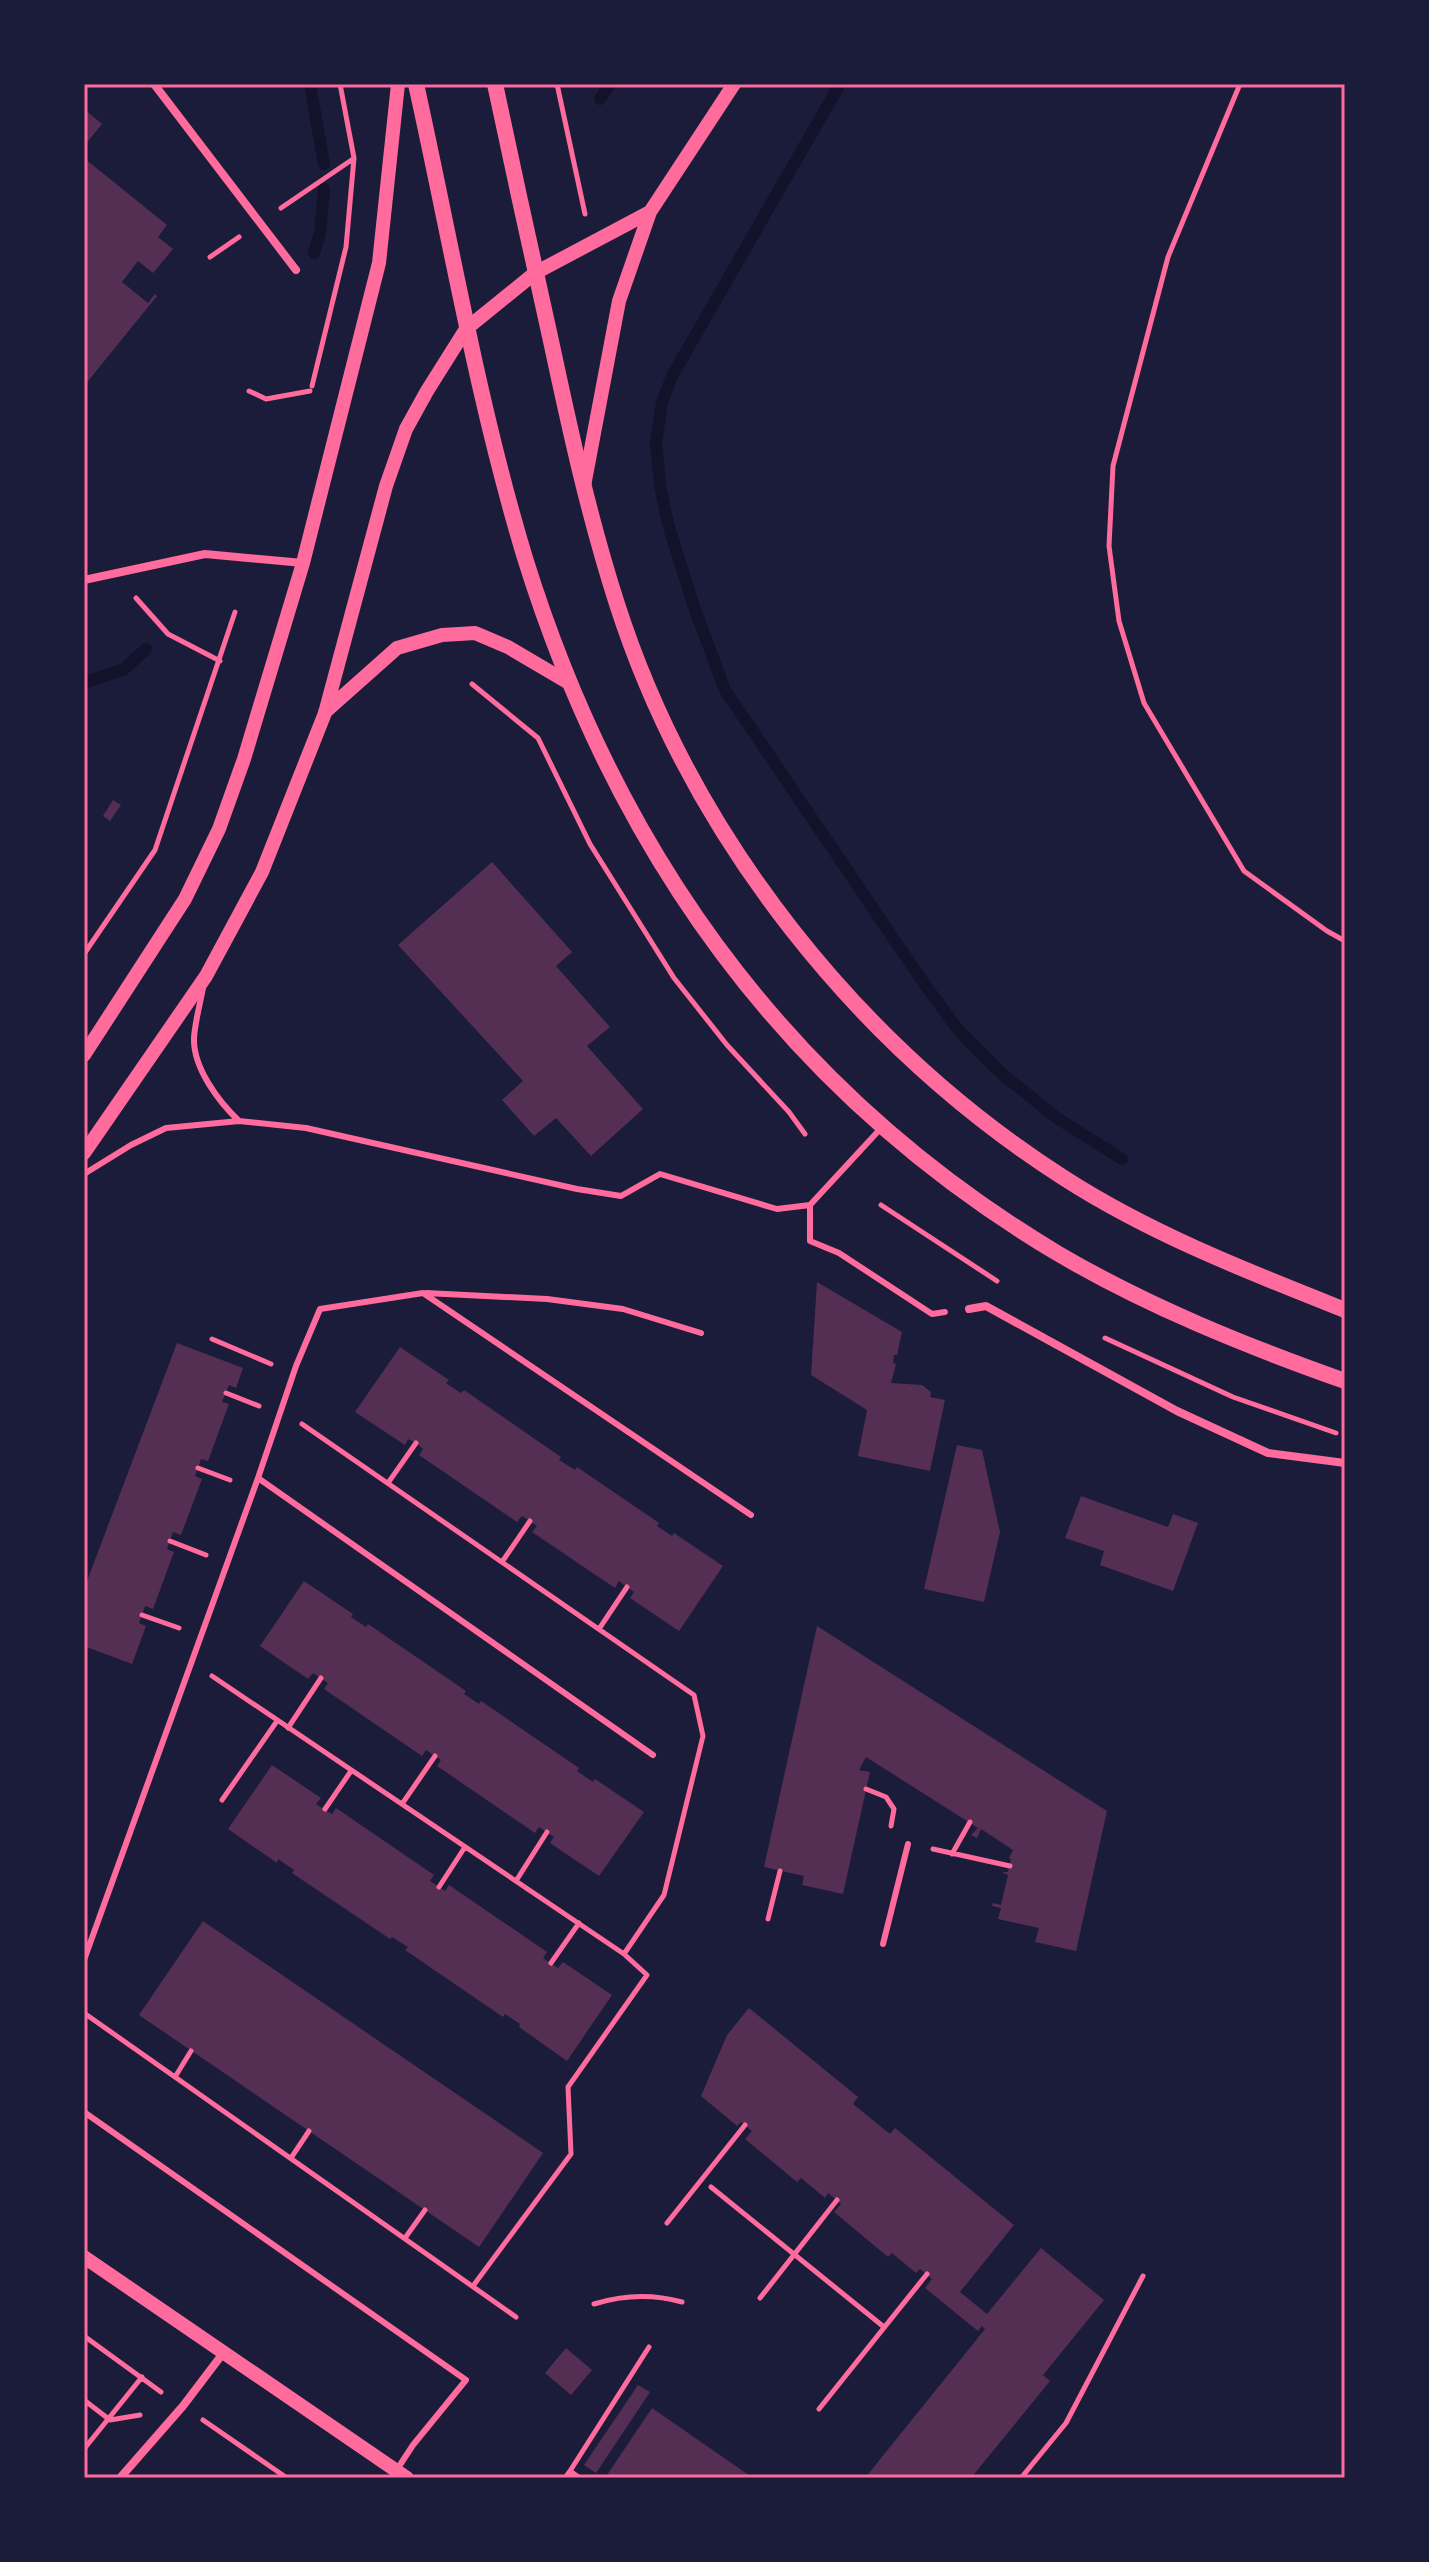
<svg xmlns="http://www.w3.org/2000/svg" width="1429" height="2562" viewBox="0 0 1429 2562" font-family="'Nunito Sans',sans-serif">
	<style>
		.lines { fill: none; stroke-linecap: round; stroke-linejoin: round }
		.stream { stroke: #12122b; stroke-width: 12 }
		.building { fill: #542f53 }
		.path { stroke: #ff6b9d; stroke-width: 5 }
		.service { stroke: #ff6b9d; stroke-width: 6 }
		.minor { stroke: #ff6b9d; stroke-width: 8 }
		.tertiary { stroke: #ff6b9d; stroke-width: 14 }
		.secondary { stroke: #ff6b9d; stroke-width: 16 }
		.neatline { fill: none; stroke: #ff6b9d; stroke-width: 3 }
	</style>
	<rect width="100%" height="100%" fill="#1b1b3a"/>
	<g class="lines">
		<path class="stream" d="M310,84L324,164
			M840,84L672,376L662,403L656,442L660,485L668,524L694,607L725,690L923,982L959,1031L1002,1074L1057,1118L1122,1159
			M600,99L610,84
			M314,253L320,233L324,189
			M84,683L124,669L146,649"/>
	</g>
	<path class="building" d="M84,109L102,124L84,146Z
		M84,158L167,225L158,237L173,249L153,273L138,261L122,282L148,303L155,294L157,296L84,386Z
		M113,800L121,805L110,821L103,816Z
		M492,862L572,952L556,966L610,1027L587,1046L643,1109L591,1156L556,1118L534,1136L502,1100L523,1081L398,945Z
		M817,1282L902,1332L897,1355H894L893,1363L896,1364L891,1383L922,1385L931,1392L930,1397L945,1400L930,1471L858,1456L867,1410L811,1375Z
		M177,1343L243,1368L236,1388L229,1385L222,1402L229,1404L208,1461L201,1459L198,1468L195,1476L202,1479L181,1535L173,1532L167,1549L174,1552L153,1609L145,1606L142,1615L139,1623L146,1626L132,1664L84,1646V1589Z
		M400,1347L449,1380L446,1383L461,1393L464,1390L561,1457L559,1460L575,1470L577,1467L659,1523L657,1526L672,1536L674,1533L723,1566L679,1631L630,1598L634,1592L627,1587L619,1581L615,1588L532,1532L537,1526L530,1521L522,1516L517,1522L419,1455L423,1449L416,1443L408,1439L405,1445L355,1412Z
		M957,1445L982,1450L1000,1532L984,1602L924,1589Z
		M1081,1496L1168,1527L1173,1514L1198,1523L1173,1591L1100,1565L1104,1551L1065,1538Z
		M304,1581L353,1614L351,1617L366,1627L368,1624L466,1691L464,1694L479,1704L481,1701L579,1768L577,1771L593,1782L595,1779L644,1812L599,1876L550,1843L554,1837L539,1827L535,1833L437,1766L441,1760L426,1750L422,1756L324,1689L328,1683L313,1673L308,1679L260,1646Z
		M817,1626L1107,1811L1076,1951L1035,1942L1039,1928L998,1919L1001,1908L992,1906L993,1903L1001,1905L1008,1875L1002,1872H1008L1011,1859L1009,1858L1013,1850L981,1829L977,1838L971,1835L978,1828L866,1757L859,1770L870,1772L843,1894L802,1885L804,1876L764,1867Z
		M272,1765L321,1798L316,1804L332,1814L336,1808L434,1875L430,1881L445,1891L449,1885L547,1952L543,1958L558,1968L563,1962L612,1995L567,2061L519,2027L520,2024L505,2014L503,2017L405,1950L408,1947L392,1937L390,1939L292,1873L294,1870L278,1859L277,1863L228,1829Z
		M203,1921L543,2153L479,2247L139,2015Z
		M749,2008L858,2097L853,2104L890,2134L895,2128L1014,2225L960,2292L987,2314L1041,2248L1104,2300L1043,2375L1050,2381L971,2478H865L985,2329L982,2326L978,2331L925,2288L932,2279L920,2269L916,2273L892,2253L888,2257L834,2212L841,2204L828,2193L825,2198L801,2178L797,2182L745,2139L752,2131L741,2122L737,2126L701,2096L727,2035Z
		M566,2348L592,2370L571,2395L545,2373Z
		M638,2385L650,2392L596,2473L584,2465Z
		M652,2408L753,2478H605Z"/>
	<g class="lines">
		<path class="path" d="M557,84L585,214
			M1240,84L1168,257L1113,466L1109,546L1119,621L1144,703L1244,871L1327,931L1345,941
			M281,208L353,159
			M210,257L239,237
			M312,386L346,247L354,158L340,84
			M249,391L266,399L310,391
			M136,598L168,634L220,661
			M472,684L538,738L590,844L674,978L727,1045L789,1112L805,1134
			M84,954L155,850L235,612
			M881,1205L997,1281
			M1105,1338L1233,1397L1336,1433
			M212,1339L271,1364
			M226,1393L259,1406
			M198,1468L230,1480
			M388,1483L416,1443
			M170,1541L206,1555
			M502,1562L530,1521
			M142,1615L179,1628
			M599,1629L627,1587
			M212,1676L624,1954L664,1895L703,1736L694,1695L302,1424
			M288,1728L321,1678
			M866,1789L886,1797L894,1809L891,1826
			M222,1800L277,1721
			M402,1804L435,1756
			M325,1809L351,1771
			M933,1849L1010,1866
			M952,1854L970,1822
			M516,1881L547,1832
			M439,1887L465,1847
			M768,1919L780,1871
			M551,1963L579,1923
			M84,2013L516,2317
			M175,2077L191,2051
			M291,2158L309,2131
			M711,2187L884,2327
			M667,2223L745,2125
			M405,2238L425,2210
			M473,2286L571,2154L568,2087L647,1975L624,1954
			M760,2298L837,2200
			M594,2304C623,2295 653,2294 682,2302
			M84,2336L161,2392
			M84,2400L110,2420L140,2415
			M819,2409L927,2274
			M203,2420L287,2478
			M84,2449L142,2377
			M570,2471L649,2347
			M565,2478L570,2471L580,2478
			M1021,2478L1066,2423L1143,2276"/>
		<path class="service" d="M203,988C200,1004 195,1022 194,1038C193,1068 219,1102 239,1121
			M84,1174L131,1145L166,1128L239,1121L306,1128L577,1189L621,1196L660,1174L777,1209L810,1205L883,1126
			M810,1205V1241L839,1253L932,1314L945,1312
			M426,1293L547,1299L623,1309L701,1333
			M258,1478L653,1755
			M883,1944L908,1844
			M84,1960L258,1478L296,1366L320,1309L423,1293L751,1515
			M84,2112L466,2380L413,2445L396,2471"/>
		<path class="minor" d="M154,84L296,270
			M84,580L205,554L303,563
			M969,1309L986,1306L1177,1411L1268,1453L1345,1463
			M120,2478L183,2406L224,2352"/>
		<path class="tertiary" d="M584,486L619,301L650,212
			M325,712L397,648L442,635L475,633L508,647L569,683
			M84,1055L185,899L219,829L244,759L303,563L379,263L398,84
			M84,1153L206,976L262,872L325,713L386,486L406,429L427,391L466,329L535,273L650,212L734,84
			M84,2257L407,2478"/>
		<path class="secondary" d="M416,84C451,242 478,403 525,558C617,854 789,1093 1057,1253C1147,1306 1246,1346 1345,1381
			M495,84C513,170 532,255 551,341C570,430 589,517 617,604C692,837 858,1046 1064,1178C1151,1234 1249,1272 1345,1310"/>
	</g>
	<rect width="1429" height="2562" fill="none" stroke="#1b1b3a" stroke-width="172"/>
	<rect x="86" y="86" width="1257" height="2390" class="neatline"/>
</svg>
